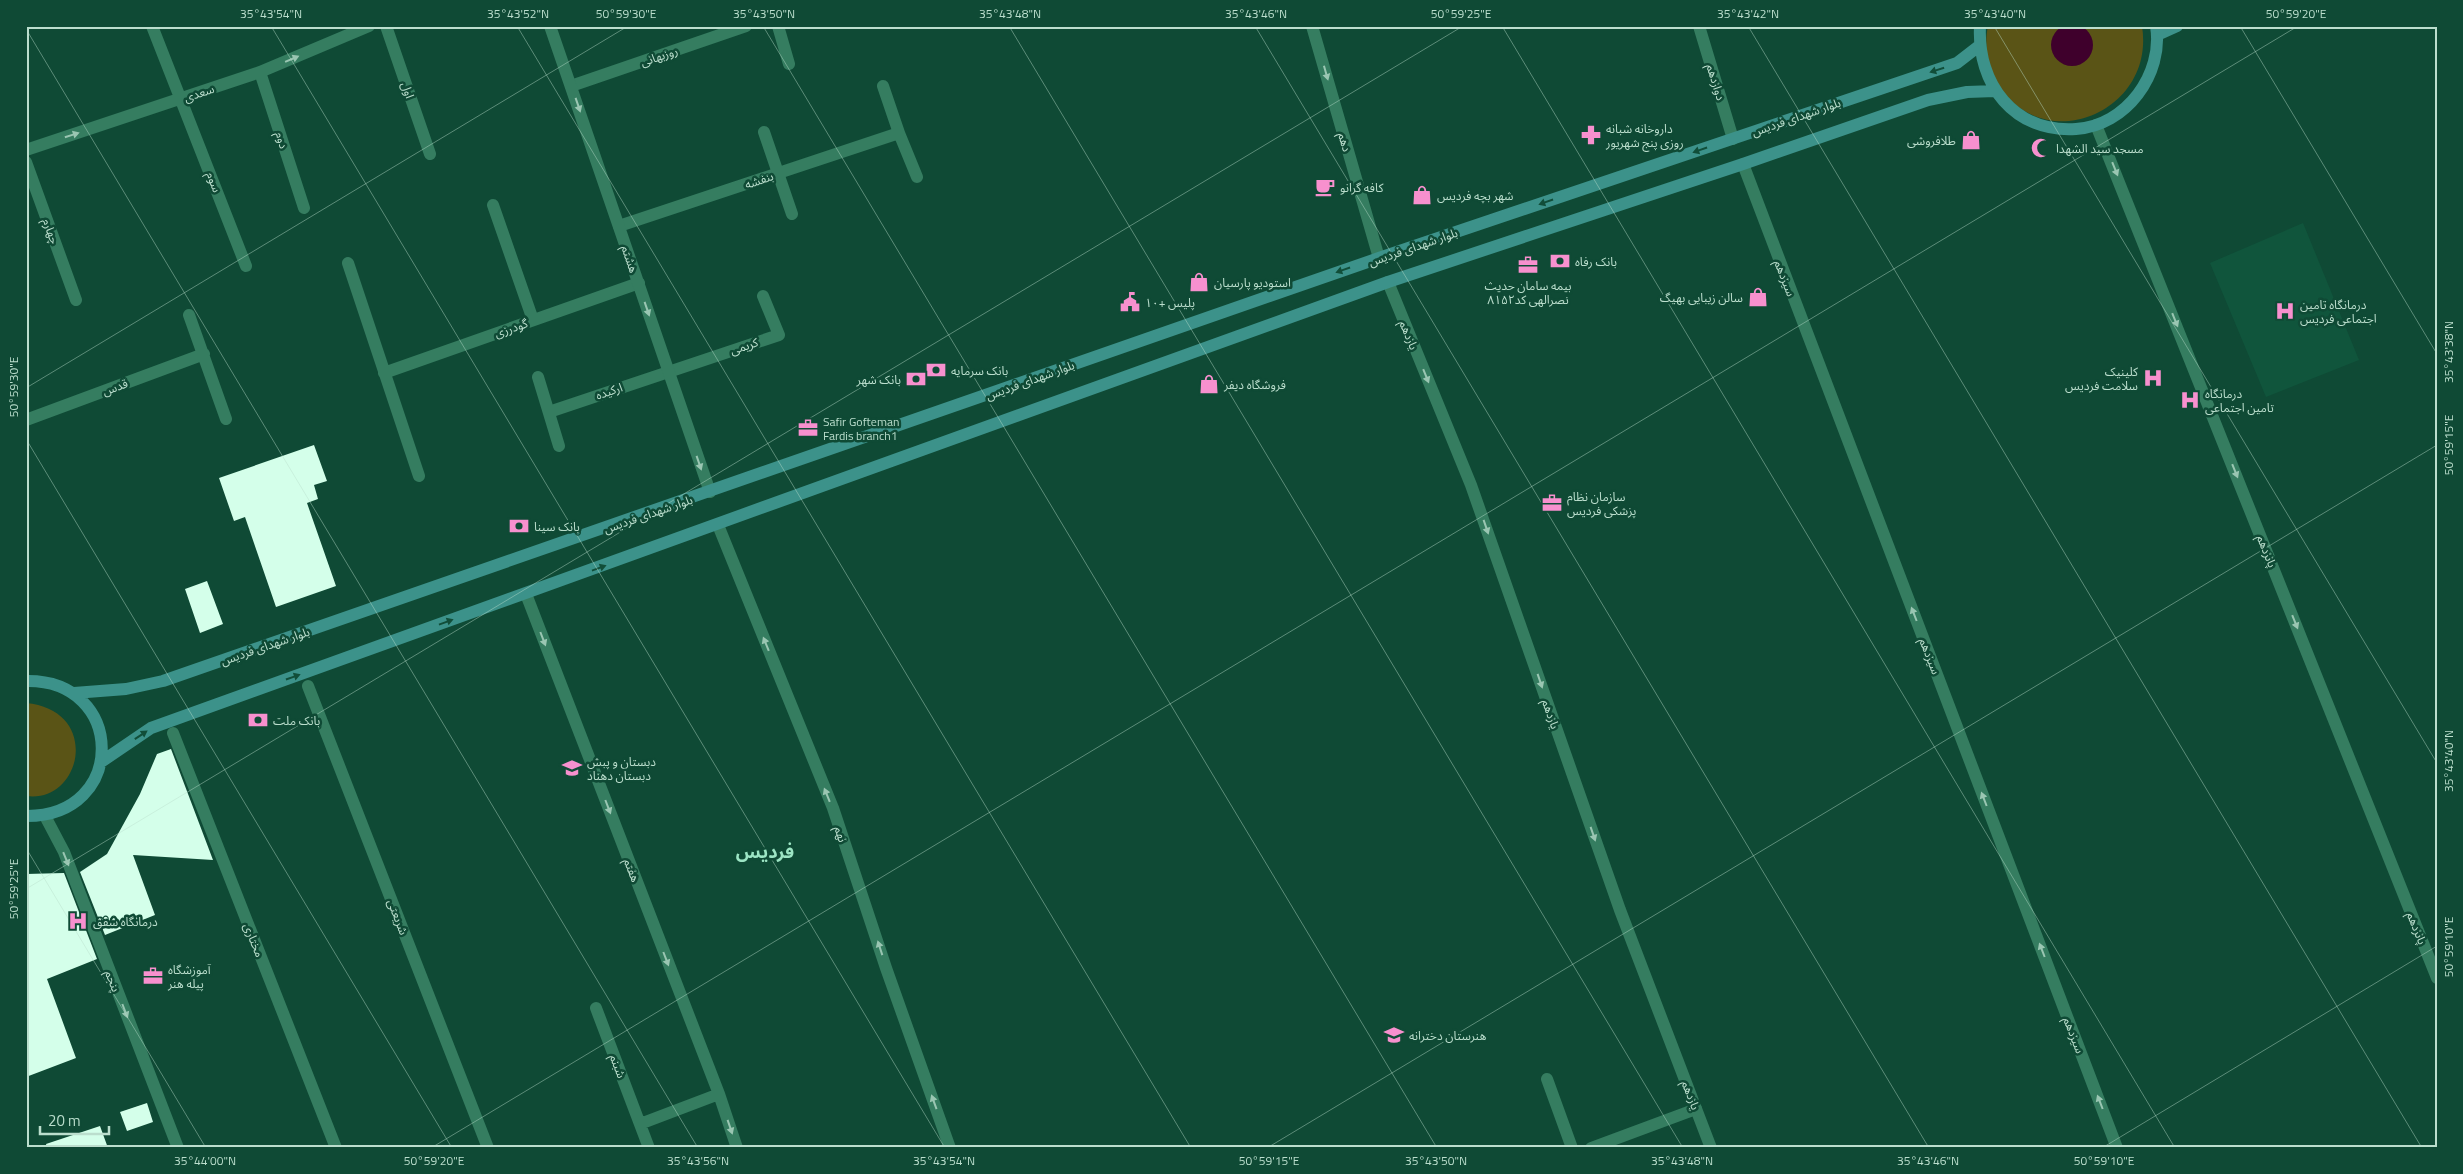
<svg xmlns="http://www.w3.org/2000/svg" width="2463" height="1174" viewBox="0 0 2463 1174" font-family="'Titillium Web','Noto Sans Arabic',sans-serif">
	<style>
		.built { fill: #10553c }
		.green { fill: #5a5416 }
		.water { fill: #3f002c }
		.building { fill: #d4ffea }
		.lines { fill: none; stroke-linecap: round; stroke-linejoin: round }
		.minor { stroke: #357d60; stroke-width: 12 }
		.tertiary { stroke: #357d60; stroke-width: 12 }
		.secondary { stroke: #3c928a; stroke-width: 12 }
		.oneway { fill: #9ac6b2 }
		.oneway2 { fill: #114e39 }
		.ticks { fill: none; stroke: #bbdecd; stroke-width: 1; stroke-opacity: 0.45 }
		.labels { text-anchor: middle; dominant-baseline: central; stroke-width: 5; stroke-linejoin: round; paint-order: stroke }
		.street-label { font-size: 12px; fill: #bbdecd; stroke: #0f4a35 }
		.poi-label { font-size: 12px; fill: #bbdecd; stroke: #0f4a35; text-anchor: start }
		.district-label { font-size: 18px; font-weight: bold; fill: #9ce5c4; stroke: #0f4a35 }
		.neatline { fill: none; stroke: #bbdecd; stroke-width: 2 }
		.ticks-label { font-size: 12px; text-anchor: middle; fill: #bbdecd }
	</style>
	<rect width="100%" height="100%" fill="#0f4a35"/>
	<path class="built" d="M2303,223L2359,360L2266,397L2210,263Z"/>
	<path class="green" d="M1988,26H2142C2156,113 2041,159 1997,82C1987,65 1984,45 1988,26Z
		M26,703C102,710 82,804 26,796Z"/>
	<path class="water" d="M2051 45a21 21 0 1 1 42 0a21 21 0 1 1-42 0Z"/>
	<path class="building" d="M314,445L327,481L314,485L318,499L307,503L336,586L276,607L245,517L234,521L219,478Z
		M207,581L223,624L200,633L185,589Z
		M171,749L213,860L133,855L155,915L105,935L80,872L107,854L140,794L157,754Z
		M64,873L97,959L47,979L76,1058L26,1077V874Z
		M147,1103L153,1122L127,1131L120,1112Z
		M100,1126L108,1148H47L46,1144Z"/>
	<g class="lines">
		<path class="minor" d="M152,26L246,266
			M386,26L430,154
			M778,26L789,64
			M1312,26L1379,258
			M260,72L304,208
			M571,86L746,26
			M883,86L899,133L917,177
			M764,132L792,214
			M26,150L260,72L369,26
			M26,162L76,300
			M1743,164L2117,1148
			M493,205L533,320
			M619,226L899,133
			M348,263L419,476
			M189,315L226,419
			M384,373L639,283
			M538,377L559,446
			M549,412L779,335L763,296
			M26,420L204,354
			M718,525L833,808L886,968L950,1148
			M526,594L719,1094L737,1148
			M308,686L488,1148
			M173,733L336,1148
			M596,1008L649,1148
			M1547,1079L1572,1148
			M640,1124L719,1094
			M1591,1148L1696,1109"/>
		<path class="tertiary" d="M550,26L710,492
			M1699,26L1733,139
			M2096,125L2437,978
			M1388,282L1471,485L1620,910L1711,1148
			M45,816L64,852L178,1148"/>
		<path class="secondary" d="M1980,26C1977,84 2014,133 2076,129C2126,126 2164,74 2156,26
			M2157,35L2177,26
			M26,681C126,679 128,817 26,816
			M74,693L126,689L163,681L1379,258L1957,63L1979,46
			M101,762L151,728L1388,282L1743,164L1928,100L1967,92L1995,91"/>
	</g>
	<defs><path id="oneway-solid" d="M-6-.8H1V-3.2L6.5 0L1 3.2V.8H-6Z" transform="scale(1.25)"/></defs>
	<g class="oneway">
		<use href="#oneway-solid" transform="translate(292 59) rotate(-23)"/>
		<use href="#oneway-solid" transform="translate(1326 73) rotate(74)"/>
		<use href="#oneway-solid" transform="translate(578 105) rotate(71)"/>
		<use href="#oneway-solid" transform="translate(72 135) rotate(-18)"/>
		<use href="#oneway-solid" transform="translate(2115 169) rotate(68)"/>
		<use href="#oneway-solid" transform="translate(647 309) rotate(71)"/>
		<use href="#oneway-solid" transform="translate(2175 320) rotate(68)"/>
		<use href="#oneway-solid" transform="translate(1426 376) rotate(68)"/>
		<use href="#oneway-solid" transform="translate(699 463) rotate(71)"/>
		<use href="#oneway-solid" transform="translate(2235 471) rotate(68)"/>
		<use href="#oneway-solid" transform="translate(1486 527) rotate(71)"/>
		<use href="#oneway-solid" transform="translate(1914 614) rotate(-111)"/>
		<use href="#oneway-solid" transform="translate(2295 622) rotate(68)"/>
		<use href="#oneway-solid" transform="translate(543 639) rotate(69)"/>
		<use href="#oneway-solid" transform="translate(766 644) rotate(-112)"/>
		<use href="#oneway-solid" transform="translate(1540 681) rotate(71)"/>
		<use href="#oneway-solid" transform="translate(827 795) rotate(-112)"/>
		<use href="#oneway-solid" transform="translate(1984 799) rotate(-111)"/>
		<use href="#oneway-solid" transform="translate(608 807) rotate(69)"/>
		<use href="#oneway-solid" transform="translate(1593 834) rotate(71)"/>
		<use href="#oneway-solid" transform="translate(66 859) rotate(68)"/>
		<use href="#oneway-solid" transform="translate(880 948) rotate(-108)"/>
		<use href="#oneway-solid" transform="translate(2042 950) rotate(-111)"/>
		<use href="#oneway-solid" transform="translate(666 959) rotate(69)"/>
		<use href="#oneway-solid" transform="translate(125 1011) rotate(69)"/>
		<use href="#oneway-solid" transform="translate(934 1102) rotate(-110)"/>
		<use href="#oneway-solid" transform="translate(2100 1102) rotate(-111)"/>
		<use href="#oneway-solid" transform="translate(730 1127) rotate(71)"/>
	</g>
	<g class="oneway2">
		<use href="#oneway-solid" transform="translate(1937 70) rotate(162)"/>
		<use href="#oneway-solid" transform="translate(1700 150) rotate(161)"/>
		<use href="#oneway-solid" transform="translate(1546 202) rotate(161)"/>
		<use href="#oneway-solid" transform="translate(1343 270) rotate(161)"/>
		<use href="#oneway-solid" transform="translate(599 568) rotate(-20)"/>
		<use href="#oneway-solid" transform="translate(446 622) rotate(-20)"/>
		<use href="#oneway-solid" transform="translate(293 677) rotate(-19)"/>
		<use href="#oneway-solid" transform="translate(141 735) rotate(-34)"/>
	</g>
	<path class="ticks" d="M271,26L945,1148M517,26L1191,1148M763,26L1437,1148M1009,26L1683,1148M1255,26L1929,1148M1502,26L2175,1148M1748,26L2422,1148M1994,26L2437,763M2240,26L2437,354M26,29L698,1148M26,388L628,26M26,439L452,1148M26,848L206,1148M26,889L1463,26M431,1148L2298,26M1267,1148L2437,445M2102,1148L2437,946"/>
	<defs>
		<symbol id="pharmacy-bare" viewBox="-9 -9 18 18"><path d="M-2-6h4v4h4v4h-4v4h-4v-4h-4v-4h4Z" fill="#f790ce" stroke="#0f4a35" stroke-width="2.5" paint-order="stroke"/></symbol>
		<symbol id="shop-bare" viewBox="-9 -9 18 18"><path d="M-5-2.5h2.3a2.7 3.5 0 0 1 5.4 0H5L5.5 6h-11ZM-1.5-2.5h3a1.5 2.3 0 0 0-3 0Z" fill="#f790ce" stroke="#0f4a35" stroke-width="2.5" paint-order="stroke"/></symbol>
		<symbol id="mosque-bare" viewBox="-9 -9 18 18"><path d="M3.5-4.9A6 6 0 1 0 3.5 4.9A5 5 0 1 1 3.5-4.9Z" fill="#f790ce" stroke="#0f4a35" stroke-width="2.5" paint-order="stroke"/></symbol>
		<symbol id="cafe-bare" viewBox="-9 -9 18 18"><path d="M-5.5-4.5H6V0H3Q3 3.5 0 3.5H-2.5Q-5.5 3.5-5.5 0ZM3-3.2v2h1.7v-2ZM-6 4.5H4V6H-6Z" fill="#f790ce" stroke="#0f4a35" stroke-width="2.5" paint-order="stroke"/></symbol>
		<symbol id="bank-bare" viewBox="-9 -9 18 18"><path d="M-6-4H6V4H-6ZM0-2.3a2.3 2.3 0 1 0 0 4.6a2.3 2.3 0 1 0 0-4.6Z" fill="#f790ce" stroke="#0f4a35" stroke-width="2.5" paint-order="stroke"/></symbol>
		<symbol id="office-bare" viewBox="-9 -9 18 18"><path d="M-6-3h4V-5.5h4V-3h4V5H-6ZM-1-4.5V-3h2v-1.5ZM-6 0V1H6V0Z" fill="#f790ce" stroke="#0f4a35" stroke-width="2.5" paint-order="stroke"/></symbol>
		<symbol id="civic-bare" viewBox="-9 -9 18 18"><path d="M-.6-6.5H3V-4.5H.6V-3L4-1V1h2V6H-6V1h2V-1L-.6-3ZM-1.2 2.5V6h2.4V2.5Z" fill="#f790ce" stroke="#0f4a35" stroke-width="2.5" paint-order="stroke"/></symbol>
		<symbol id="hospital-bare" viewBox="-9 -9 18 18"><path d="M-5-5h3v3.5h4V-5h3V5h-3V1.5h-4V5h-3Z" fill="#f790ce" stroke="#0f4a35" stroke-width="2.5" paint-order="stroke"/></symbol>
		<symbol id="school-bare" viewBox="-9 -9 18 18"><path d="M0-5L7-2L0 1L-7-2ZM-4 1L0 2.5L4 1V4Q0 6-4 4Z" fill="#f790ce" stroke="#0f4a35" stroke-width="2.5" paint-order="stroke"/></symbol>
	</defs>
	<g fill-rule="evenodd">
		<use href="#pharmacy-bare" x="1577" y="121" width="28" height="28"/>
		<use href="#shop-bare" x="1957" y="126" width="28" height="28"/>
		<use href="#mosque-bare" x="2027" y="134" width="28" height="28"/>
		<use href="#cafe-bare" x="1311" y="173" width="28" height="28"/>
		<use href="#shop-bare" x="1408" y="181" width="28" height="28"/>
		<use href="#bank-bare" x="1546" y="247" width="28" height="28"/>
		<use href="#office-bare" x="1514" y="251" width="28" height="28"/>
		<use href="#shop-bare" x="1185" y="268" width="28" height="28"/>
		<use href="#shop-bare" x="1744" y="283" width="28" height="28"/>
		<use href="#civic-bare" x="1116" y="288" width="28" height="28"/>
		<use href="#hospital-bare" x="2271" y="297" width="28" height="28"/>
		<use href="#bank-bare" x="922" y="356" width="28" height="28"/>
		<use href="#hospital-bare" x="2139" y="364" width="28" height="28"/>
		<use href="#bank-bare" x="902" y="365" width="28" height="28"/>
		<use href="#shop-bare" x="1195" y="370" width="28" height="28"/>
		<use href="#hospital-bare" x="2176" y="386" width="28" height="28"/>
		<use href="#office-bare" x="794" y="414" width="28" height="28"/>
		<use href="#office-bare" x="1538" y="489" width="28" height="28"/>
		<use href="#bank-bare" x="505" y="512" width="28" height="28"/>
		<use href="#bank-bare" x="244" y="706" width="28" height="28"/>
		<use href="#school-bare" x="558" y="754" width="28" height="28"/>
		<use href="#hospital-bare" x="64" y="907" width="28" height="28"/>
		<use href="#office-bare" x="139" y="962" width="28" height="28"/>
		<use href="#school-bare" x="1380" y="1021" width="28" height="28"/>
	</g>
	<g class="labels">
		<g class="street-label">
			<text transform="translate(659 56) rotate(-19)">روزبهانی</text>
			<text transform="translate(1716 82) rotate(73)">دوازدهم</text>
			<text transform="translate(408 90) rotate(71)">اول</text>
			<text transform="translate(199 93) rotate(-19)">سعدی</text>
			<text transform="translate(1796 117) rotate(-19)">بلوار شهدای فردیس</text>
			<text transform="translate(282 140) rotate(72)">دوم</text>
			<text transform="translate(1345 142) rotate(74)">دهم</text>
			<text transform="translate(759 180) rotate(-19)">بنفشه</text>
			<text transform="translate(214 182) rotate(69)">سوم</text>
			<text transform="translate(51 231) rotate(70)">چهارم</text>
			<text transform="translate(1413 247) rotate(-19)">بلوار شهدای فردیس</text>
			<text transform="translate(630 259) rotate(71)">هشتم</text>
			<text transform="translate(1785 278) rotate(69)">سیزدهم</text>
			<text transform="translate(511 328) rotate(-19)">گودرزی</text>
			<text transform="translate(1409 335) rotate(68)">یازدهم</text>
			<text transform="translate(744 346) rotate(-18)">کریمی</text>
			<text transform="translate(1030 380) rotate(-20)">بلوار شهدای فردیس</text>
			<text transform="translate(115 387) rotate(-20)">قدس</text>
			<text transform="translate(609 391) rotate(-19)">ارکیده</text>
			<text transform="translate(648 514) rotate(-19)">بلوار شهدای فردیس</text>
			<text transform="translate(2267 551) rotate(68)">پانزدهم</text>
			<text transform="translate(265 646) rotate(-19)">بلوار شهدای فردیس</text>
			<text transform="translate(1930 656) rotate(69)">سیزدهم</text>
			<text transform="translate(1551 714) rotate(71)">یازدهم</text>
			<text transform="translate(841 834) rotate(72)">نهم</text>
			<text transform="translate(632 870) rotate(69)">هفتم</text>
			<text transform="translate(398 917) rotate(69)">شریعتی</text>
			<text transform="translate(2417 928) rotate(68)">پانزدهم</text>
			<text transform="translate(254 940) rotate(68)">مختاری</text>
			<text transform="translate(113 981) rotate(69)">پنجم</text>
			<text transform="translate(2074 1035) rotate(69)">سیزدهم</text>
			<text transform="translate(618 1066) rotate(69)">شبنم</text>
			<text transform="translate(1691 1095) rotate(69)">یازدهم</text>
		</g>
		<g class="poi-label">
			<text x="1606" y="128">داروخانه شبانه<tspan x="1606" dy="14">روزی پنج شهریور</tspan></text>
			<text x="1956" y="140" text-anchor="end">طلافروشی</text>
			<text x="2056" y="148">مسجد سید الشهدا</text>
			<text x="1340" y="187">کافه گرانو</text>
			<text x="1437" y="195">شهر بچه فردیس</text>
			<text x="1575" y="261">بانک رفاه</text>
			<text x="1214" y="282">استودیو پارسیان</text>
			<text x="1528" y="285" text-anchor="middle">بیمه سامان حدیث<tspan x="1528" dy="14">نصرالهی کد۸۱۵۲</tspan></text>
			<text x="1743" y="297" text-anchor="end">سالن زیبایی بهیگ</text>
			<text x="1145" y="302">پلیس +۱۰</text>
			<text x="2300" y="304">درمانگاه تامین<tspan x="2300" dy="14">اجتماعی فردیس</tspan></text>
			<text x="951" y="370">بانک سرمایه</text>
			<text x="2138" y="371" text-anchor="end">کلینیک<tspan x="2138" dy="14">سلامت فردیس</tspan></text>
			<text x="901" y="379" text-anchor="end">بانک شهر</text>
			<text x="1224" y="384">فروشگاه دیفر</text>
			<text x="2205" y="393">درمانگاه<tspan x="2205" dy="14">تامین اجتماعى</tspan></text>
			<text x="823" y="421">Safir Gofteman<tspan x="823" dy="14">Fardis branch1</tspan></text>
			<text x="1567" y="496">سازمان نظام<tspan x="1567" dy="14">پزشکی فردیس</tspan></text>
			<text x="534" y="526">بانک سینا</text>
			<text x="273" y="720">بانک ملت</text>
			<text x="587" y="761">دبستان و پبش<tspan x="587" dy="14">دبستان دهناد</tspan></text>
			<text x="93" y="921">درمانگاه شفق</text>
			<text x="168" y="969">آموزشگاه<tspan x="168" dy="14">پیله هنر</tspan></text>
			<text x="1409" y="1035">هنرستان دخترانه</text>
		</g>
		<g class="district-label">
			<text x="765" y="851">فردیس</text>
		</g>
	</g>
	<rect width="2463" height="1174" fill="none" stroke="#0f4a35" stroke-width="55"/>
	<path d="M40 1126v8h69v-8" fill="none" stroke="#bbdecd" stroke-width="2.5"/>
	<text x="48" y="1126" font-size="15" fill="#bbdecd" stroke="#0f4a35" stroke-width="4" paint-order="stroke">20 m</text>
	<rect x="28" y="28" width="2408" height="1118" class="neatline"/>
	<g class="ticks-label">
		<text x="271" y="18">35°43'54"N</text>
		<text x="518" y="18">35°43'52"N</text>
		<text x="626" y="18">50°59'30"E</text>
		<text x="764" y="18">35°43'50"N</text>
		<text x="1010" y="18">35°43'48"N</text>
		<text x="1256" y="18">35°43'46"N</text>
		<text x="1461" y="18">50°59'25"E</text>
		<text x="1748" y="18">35°43'42"N</text>
		<text x="1995" y="18">35°43'40"N</text>
		<text x="2296" y="18">50°59'20"E</text>
		<text transform="translate(2449 352) rotate(-90)" y="4">35°43'38"N</text>
		<text transform="translate(14 387) rotate(-90)" y="4">50°59'30"E</text>
		<text transform="translate(2449 445) rotate(-90)" y="4">50°59'15"E</text>
		<text transform="translate(2449 761) rotate(-90)" y="4">35°43'40"N</text>
		<text transform="translate(14 889) rotate(-90)" y="4">50°59'25"E</text>
		<text transform="translate(2449 947) rotate(-90)" y="4">50°59'10"E</text>
		<text x="205" y="1165">35°44'00"N</text>
		<text x="434" y="1165">50°59'20"E</text>
		<text x="698" y="1165">35°43'56"N</text>
		<text x="944" y="1165">35°43'54"N</text>
		<text x="1269" y="1165">50°59'15"E</text>
		<text x="1436" y="1165">35°43'50"N</text>
		<text x="1682" y="1165">35°43'48"N</text>
		<text x="1928" y="1165">35°43'46"N</text>
		<text x="2104" y="1165">50°59'10"E</text>
	</g>
</svg>
